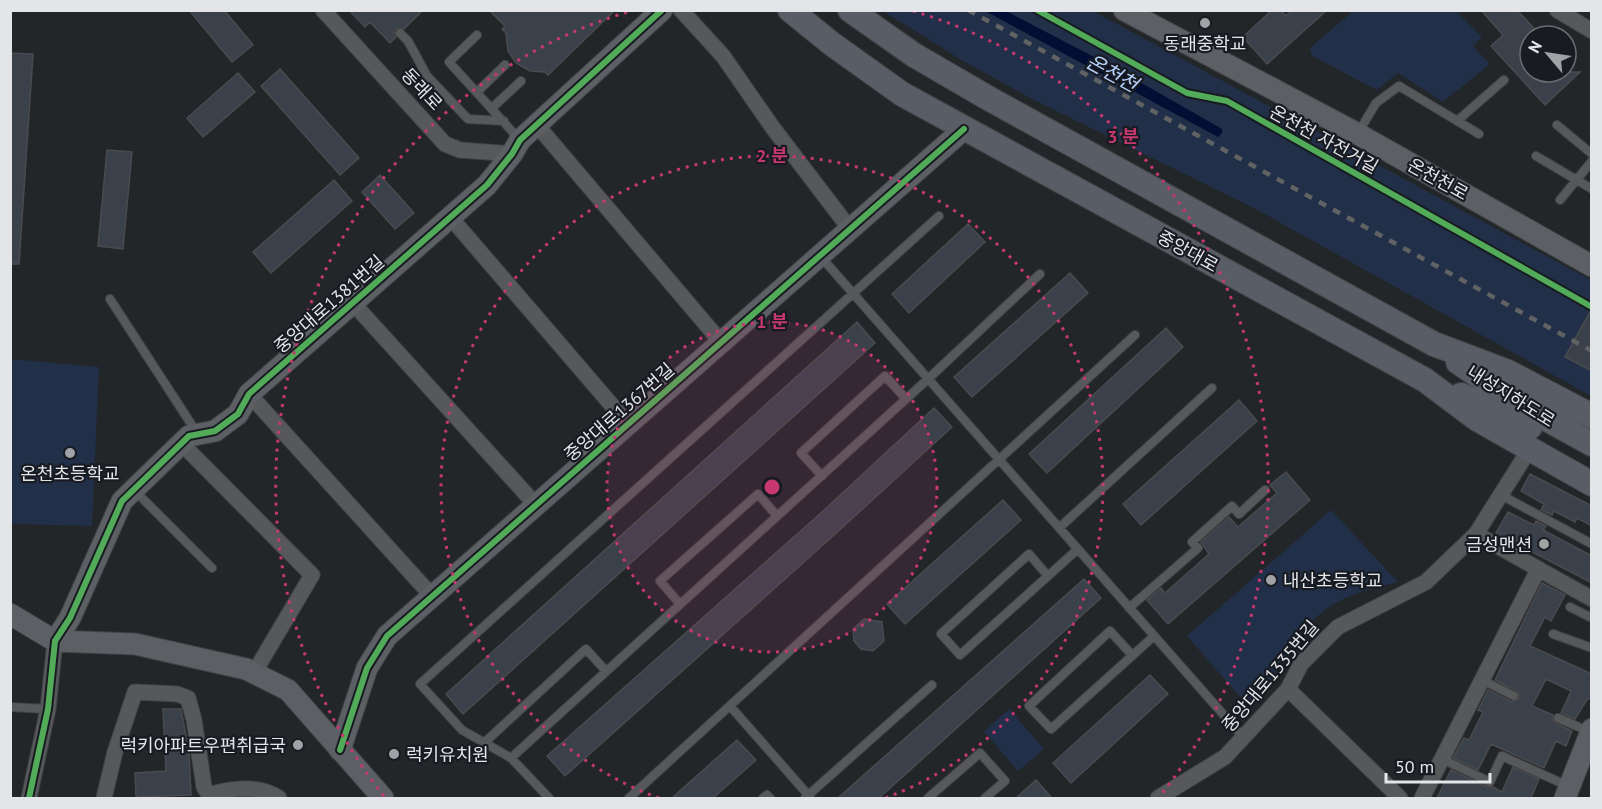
<svg xmlns="http://www.w3.org/2000/svg" width="1602" height="809" viewBox="0 0 1602 809" font-family="'PT Sans','Noto Sans KR',sans-serif">
	<style>
		.green { fill: #213048 }
		.water { fill: #030e35 }
		.building { fill: #3b414b; stroke: #494b4e; stroke-width: 1.5 }
		.lines { fill: none; stroke-linecap: round; stroke-linejoin: round }
		.lane-casing { stroke: #404244; stroke-width: 10 }
		.street-casing { stroke: #404244; stroke-width: 17 }
		.secondary-casing { stroke: #404244; stroke-width: 23 }
		.primary-casing { stroke: #404244; stroke-width: 26 }
		.lane { stroke: #57585a; stroke-width: 8 }
		.street { stroke: #57585a; stroke-width: 15 }
		.secondary { stroke: #5c6065; stroke-width: 21 }
		.primary { stroke: #595d65; stroke-width: 24 }
		.rail { stroke: #606264; stroke-width: 4.5; stroke-dasharray: 8 8; stroke-linecap: butt }
		.cycleway-casing { stroke: #181b21; stroke-width: 10 }
		.cycleway { stroke: #51ab58; stroke-width: 6 }
		.ring { fill: none; stroke: #c73770; stroke-width: 3; stroke-dasharray: 3 6 }
		.poi-dot { fill: #a0a2a6; stroke: #181b21; stroke-width: 2 }
		.labels { text-anchor: middle; dominant-baseline: central; stroke-width: 4.5; stroke-linejoin: round; paint-order: stroke }
		.poi-label { font-size: 18px; fill: #e3e5e9; stroke: #181b21 }
		.street-label { font-size: 18px; fill: #e3e5e9; stroke: #181b21 }
		.water-label { font-size: 20px; font-style: italic; fill: #b5d1fe; stroke: #181b21 }
		.centre { fill: #c73770; stroke: #181b21; stroke-width: 3 }
		.ring-label { font-size: 18px; text-anchor: middle; font-weight: bold; fill: #c73770; stroke: #181b21; stroke-width: 4.5; stroke-linejoin: round; paint-order: stroke }
	</style>
	<rect width="100%" height="100%" fill="#232629"/>
	<path class="green" d="M883,11H1093L1591,280V396L1254,208L1032,99L960,59Z
		M1353,11H1456L1482,37L1473,46L1490,64L1443,102L1398,73L1377,90L1312,56L1310,48Z
		M11,359L99,367L92,526L11,524Z
		M1331,510L1398,582C1376,588 1349,593 1329,607C1302,625 1290,653 1273,679C1266,689 1256,697 1248,706L1187,636Z
		M1009,709L1044,749L1018,771L984,731Z"/>
	<path class="water" d="M985,11H1006L1117,69L1222,129V133L1218,137Z"/>
	<path class="building" d="M189,10H224L253,45L232,62Z
		M349,10H423L404,29L396,28L394,32L396,37L390,43L370,22L365,27Z
		M489,10H615L548,75L545,72L530,71L516,63L508,51L506,33L502,29L505,26Z
		M1272,10H1281L1286,16L1292,10H1327L1267,64L1243,37Z
		M1481,10H1517L1541,36H1530V72H1580L1545,105L1491,46L1503,35Z
		M10,53L33,54L19,264H10Z
		M280,69L359,158L340,175L261,86Z
		M238,73L255,92L203,137L187,118Z
		M107,150L132,152L123,249L98,246Z
		M380,175L414,213L395,229L362,192Z
		M334,180L352,201L271,273L253,252Z
		M968,224L985,242L909,313L892,294Z
		M1070,273L1088,293L972,397L954,377Z
		M1592,308V371L1565,357Z
		M857,322L875,343L463,714L446,694Z
		M1166,328L1183,347L1047,473L1029,454Z
		M1239,400L1257,421L1141,525L1123,504Z
		M934,408L952,427L834,535L565,776L547,756L821,513Z
		M1286,472L1310,500L1168,624L1147,600L1161,588L1165,593L1209,554L1201,542L1229,517L1238,527L1277,493L1270,485Z
		M1530,474L1592,506V526L1577,518L1575,522L1554,511L1552,515L1541,510L1544,504L1521,491Z
		M1003,500L1021,520L905,624L887,604Z
		M1508,512L1534,525L1536,521L1546,526L1543,530L1592,556V583L1496,533Z
		M1084,579L1101,598L879,798H838Z
		M1542,583L1565,595L1551,621L1545,617L1530,646L1592,674V700L1588,698L1575,719L1561,713L1571,691L1546,679L1532,706L1553,715L1552,719L1555,723L1572,731L1566,746L1556,741L1544,768L1491,744L1478,770L1453,758L1464,738L1469,740L1483,712L1478,710L1488,690L1512,702L1519,699L1520,695L1517,691L1495,680Z
		M864,619L882,622L884,641L873,651L861,649L854,641L853,629Z
		M1150,675L1168,694L1071,783L1053,763Z
		M163,709H181L189,753L191,795L136,797L135,773L166,771Z
		M737,740L756,760L713,798H672Z
		M1513,767L1539,779L1531,798H1437L1451,770L1487,787H1493L1502,792Z
		M1036,780L1052,798H1016Z"/>
	<g class="lines">
		<defs>
			<path id="lane" d="M400,33L408,41L427,76L468,119L504,121
				M477,35L449,62L519,139
				M477,92L505,65
				M492,108L521,81
				M1457,121L1504,80
				M1557,125L1592,154
				M1358,133L1376,103L1399,86L1479,134
				M1536,156L1592,189
				M1560,200L1592,161
				M821,257L1244,738
				M110,299L197,433
				M822,476L801,453L885,376L906,399
				M135,491L212,568
				M1501,495L1592,544
				M1059,528L1212,388
				M1048,576L1029,554L941,634L960,655L1078,549
				M680,604L660,581L758,494L777,516
				M1570,607L1592,618
				M1129,608L1198,548L1192,542L1232,506L1239,514L1265,490
				M1553,634L1592,648
				M1132,655L1110,631L1029,706L1051,729L1154,636
				M1482,680L1514,696
				M730,706L810,797
				M10,707L48,709
				M1558,718L1588,731
				M484,743L586,649L606,671
				M511,758L928,379L1040,274
				M1442,759L1490,782L1502,756L1568,786
				M549,798L511,758L462,730L420,684L939,216
				M629,798L1135,335
				M763,798L767,795L770,798
				M805,798L932,685
				M928,798L980,753L1005,781L985,798"/>
			<path id="street" d="M323,10L445,144L460,150L512,154
				M681,10L723,56L773,128L850,229
				M1557,10L1592,31
				M536,124L721,342
				M451,218L628,424
				M352,302L536,505
				M249,394L432,596
				M181,443L312,575L254,673
				M1476,534L1592,599
				M1288,689L1400,798
				M29,798L48,709L55,641
				M104,798L115,752L135,692L177,694L188,698L194,720L204,787L209,795C232,788 258,784 279,798
				M1158,798L1225,757L1288,689L1301,664L1338,627L1426,582L1476,534L1529,450
				M1422,798L1538,570"/>
			<path id="secondary" d="M1124,10L1358,134L1592,266
				M10,614L55,641L135,644L246,669L288,690L383,798
				M55,641L70,618L122,501L189,436L215,431L238,414L249,394L487,185L512,154L520,140L662,10
				M340,750L367,668L387,636L964,129
				M1565,798L1592,729"/>
			<path id="primary" d="M790,10L832,44L902,94L1425,380L1477,419L1592,484
				M850,10L914,55L988,98L1434,344L1508,372L1592,416
				M1458,362L1523,406L1592,444
				M1461,395L1530,427"/>
		</defs>
		<use href="#lane" class="lane-casing"/>
		<use href="#street" class="street-casing"/>
		<use href="#secondary" class="secondary-casing"/>
		<use href="#primary" class="primary-casing"/>
		<use href="#lane" class="lane"/>
		<use href="#street" class="street"/>
		<use href="#secondary" class="secondary"/>
		<use href="#primary" class="primary"/>
		<path class="rail" d="M968,10L1592,351"/>
		<defs>
			<path id="cycleway" d="M1037,10L1187,93L1227,101L1592,307
				M340,750L367,668L387,636L964,129
				M29,798L48,709L55,641L70,618L122,501L189,436L215,431L238,414L249,394L487,185L512,154L520,140L662,10"/>
		</defs>
		<use href="#cycleway" class="cycleway-casing"/>
		<use href="#cycleway" class="cycleway"/>
	</g>
	<circle cx="772" cy="487" r="165" fill="#c73770" fill-opacity=".12"/>
	<g class="ring">
		<circle cx="772" cy="487" r="165"/>
		<path d="M659 798A331 331 0 1 1 885 798"/>
		<path d="M384 796A496 496 0 0 1 631 11M913 11A496 496 0 0 1 1160 796"/>
	</g>
	<g class="poi-dot">
		<circle cx="1205" cy="23" r="6"/>
		<circle cx="70" cy="453" r="6"/>
		<circle cx="1544" cy="544" r="6"/>
		<circle cx="1271" cy="580" r="6"/>
		<circle cx="298" cy="745" r="6"/>
		<circle cx="394" cy="754" r="6"/>
	</g>
	<g class="labels">
		<g class="poi-label">
			<text x="1205" y="43">동래중학교</text>
			<text x="70" y="473">온천초등학교</text>
			<text x="1532" y="544" text-anchor="end">금성맨션</text>
			<text x="1283" y="580" text-anchor="start">내산초등학교</text>
			<text x="286" y="745" text-anchor="end">럭키아파트우편취급국</text>
			<text x="406" y="754" text-anchor="start">럭키유치원</text>
		</g>
		<g class="street-label">
			<text transform="translate(422 89) rotate(47)">동래로</text>
			<text transform="translate(1324 139) rotate(29)">온천천 자전거길</text>
			<text transform="translate(1438 179) rotate(29)">온천천로</text>
			<text transform="translate(1188 251) rotate(29)">중앙대로</text>
			<text transform="translate(329 304) rotate(-41)">중앙대로1381번길</text>
			<text transform="translate(1511 396) rotate(32)">내성지하도로</text>
			<text transform="translate(619 412) rotate(-41)">중앙대로1367번길</text>
			<text transform="translate(1270 676) rotate(-50)">중앙대로1335번길</text>
		</g>
		<g class="water-label">
			<text transform="translate(1112 73) rotate(29)">온천천</text>
		</g>
	</g>
	<circle cx="772" cy="487" r="9" class="centre"/>
	<g class="ring-label">
		<text x="1123" y="143">3 분</text>
		<text x="772" y="162">2 분</text>
		<text x="772" y="328">1 분</text>
	</g>
	<rect width="1602" height="809" fill="none" stroke="#e3e5e9" stroke-width="24"/>
	<g transform="translate(1548 54) rotate(299)"><circle r="28" fill="#181b21" stroke="#696c71" stroke-width="1.5"/>
	<path d="M0-4.5L10 22L0 15L-10 22Z" fill="#a0a2a6"/>
	<text y="-9" font-size="16" font-weight="bold" text-anchor="middle" fill="#e3e5e9">N</text>
	</g>
	<path d="M1386 773v9h104v-9" fill="none" stroke="#e3e5e9" stroke-width="3"/>
	<text x="1395" y="773" font-size="18" fill="#e3e5e9" stroke="#181b21" stroke-width="4.5" paint-order="stroke">50 m</text>
</svg>
